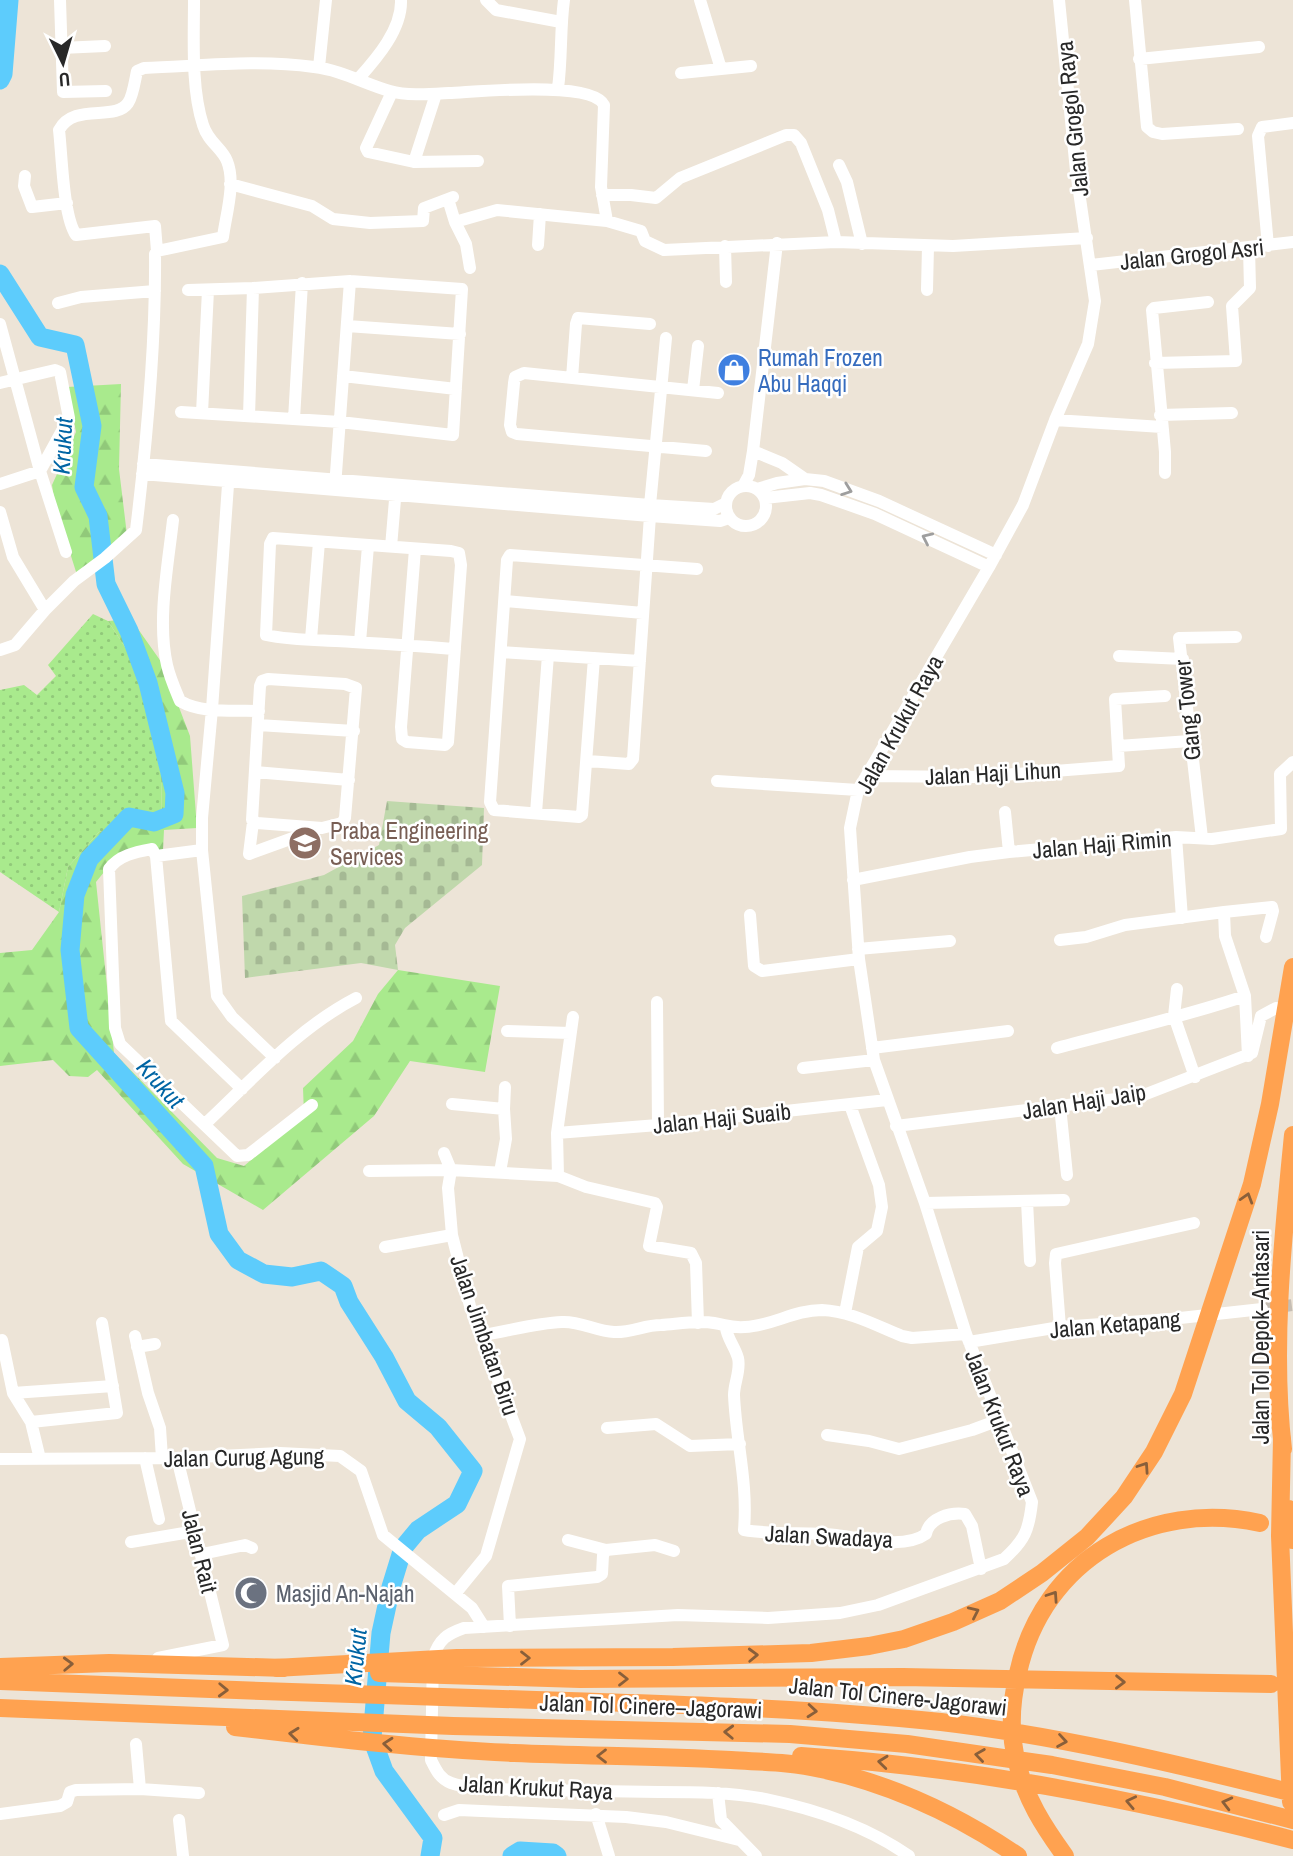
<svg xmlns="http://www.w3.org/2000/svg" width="1293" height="1856" viewBox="0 0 1293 1856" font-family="'Archivo Narrow',sans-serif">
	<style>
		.grass { fill: url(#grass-dots) }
		.forest { fill: url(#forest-firs) }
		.cemetery { fill: url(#cemetery-stones) }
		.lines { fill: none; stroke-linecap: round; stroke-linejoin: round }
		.river { stroke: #5dccfc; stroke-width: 19 }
		.minor-tunnel { stroke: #c6beb4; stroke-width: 12; stroke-dasharray: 12 6; stroke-linecap: butt }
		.minor { stroke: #fff; stroke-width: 12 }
		.highway { stroke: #ffa250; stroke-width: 18 }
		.oneway { stroke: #9e9e9e }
		.oneway2 { stroke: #895f3a }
		.labels { text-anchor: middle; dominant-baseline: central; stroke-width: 5; stroke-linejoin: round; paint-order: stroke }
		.street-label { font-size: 23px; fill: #282828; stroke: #fff }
		.shop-label { font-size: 23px; fill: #366cbe; stroke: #fff; text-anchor: start }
		.education-label { font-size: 23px; fill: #785e54; stroke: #fff; text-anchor: start }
		.worship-label { font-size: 23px; fill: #5b616d; stroke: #fff; text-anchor: start }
		.water-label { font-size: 24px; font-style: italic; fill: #0065a4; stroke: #fff }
	</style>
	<defs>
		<pattern id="grass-dots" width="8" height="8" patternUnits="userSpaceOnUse" patternTransform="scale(1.75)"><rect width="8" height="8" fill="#a9ea8d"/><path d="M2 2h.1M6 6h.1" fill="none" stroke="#91c97a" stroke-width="1.8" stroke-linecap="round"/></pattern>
		<pattern id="forest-firs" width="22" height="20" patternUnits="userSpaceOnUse" patternTransform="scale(1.75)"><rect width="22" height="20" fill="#a9ea8d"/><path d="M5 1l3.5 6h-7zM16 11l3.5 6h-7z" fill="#91c97a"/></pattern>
		<pattern id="cemetery-stones" width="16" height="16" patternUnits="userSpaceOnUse" patternTransform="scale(1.75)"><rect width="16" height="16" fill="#c0d8ac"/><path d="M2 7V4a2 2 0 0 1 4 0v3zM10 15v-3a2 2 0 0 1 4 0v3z" fill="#a5b994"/></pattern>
	</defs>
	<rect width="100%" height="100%" fill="#ede4d7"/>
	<path class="grass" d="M93,614L108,621L134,661L161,774L162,817L99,832L68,867L59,912L0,872V690L24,685L37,695L56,676L48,665Z"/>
	<path class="forest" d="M121,384L119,469L127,535L77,575L55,505L52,485L76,432L67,387Z
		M131,619L162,663L190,736L197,828L164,830L163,850L113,861L96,882L114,1053L217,1158L244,1166L304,1115L303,1088L353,1041L378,994L398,970L500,986L485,1072L410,1061L374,1116L263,1210L183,1164L97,1070L88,1077L69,1076L53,1060L0,1066V953L32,950L59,912L68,867L99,832L162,816L161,774L134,661L108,621Z"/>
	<path class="cemetery" d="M387,801L484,808L482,865L405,928L395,945L398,970L361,963L245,978L242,896L324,875L379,845Z"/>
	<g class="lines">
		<path class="river" d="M0,80L3,74L9,0
			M0,274L40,337L75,345L92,426L84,487L98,516L106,584L129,631L148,683L175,793L174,814L154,822L129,817L89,859L75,895L70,950L79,1028L204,1166L219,1234L238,1260L264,1274L292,1277L321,1271L343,1286L349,1302L384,1357L407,1401L438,1427L473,1471L457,1504L418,1530L403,1548L391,1587L381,1633L372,1738L384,1771L433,1838L430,1856
			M512,1856L520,1851L553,1853L557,1856"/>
		<path class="minor-tunnel" d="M1262,1309L1293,1305"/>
		<path class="minor" d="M60,0L63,92L106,91
			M486,0L496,10L561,22
			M700,0L721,69
			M1135,0L1147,127L1153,132L1162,134L1238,129
			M61,48L105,46
			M1139,59L1259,47
			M319,67L326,0
			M681,73L751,66
			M359,78C377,58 402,29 401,0
			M558,88C562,59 560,29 564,0
			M392,92L366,148L368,152L414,162L478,161
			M414,162L436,94
			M839,165L847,182L862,244
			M25,176L24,186L32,207L67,203
			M230,184L312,206L333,219L370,223L423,221L424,208L453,197
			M602,195H631L656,198L680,178L786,135H794L801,143L828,210L836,242
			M448,199L455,222L497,210L607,221L641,231L645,241L664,250L836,242L953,246L1087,238
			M455,222L466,244L470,268
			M538,245L540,214
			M725,246L726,282
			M1268,246L1258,136L1262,127L1293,123
			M157,251L155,226L76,235C63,216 62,155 59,130C74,102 115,122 128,103C133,96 135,80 137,71L144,68C201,66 258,59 314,67C341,70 365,84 390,91C407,96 431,94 449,93C476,92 592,80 604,105L601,187L607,221
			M1091,265L1293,242
			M188,290L253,288
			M927,290L928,246
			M58,303L81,297L155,291
			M0,324L40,471L66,552
			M347,326L460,334
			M1155,363L1236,361L1232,306L1250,288L1249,248
			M343,376L456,389
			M572,378L576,324L578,318L650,324
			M0,383L55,370L60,372L69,418L40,471L0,484
			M693,390L698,346
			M181,412L340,422L453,435L462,289L350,281L253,288L249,416
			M202,413L208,290
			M1160,415L1232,413
			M294,419L302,283
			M1055,420L1162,427
			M706,451L517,434L512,432L510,425L514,383L515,377L524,373L718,393
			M753,451L782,463L805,479
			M143,464L650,505L714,509L726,503
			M229,471L212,709L202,818V850L217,996L232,1017L275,1058
			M1165,473V452L1152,310L1154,308L1208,302
			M142,474L650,516L720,521L729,518
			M726 506a20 20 0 1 1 40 0a20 20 0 1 1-40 0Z
			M743,486L749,475L753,451L777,243
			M335,487L350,281
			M757,489L777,483L805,479L824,481L879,501L996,555
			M765,498L810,493L821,495L875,514L989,567
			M650,505L666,338
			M0,512L13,557L45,610
			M173,520C168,565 157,621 167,665C170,678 175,689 180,701C202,714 234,710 259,711
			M391,547L396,488
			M415,549L401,727L402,739L407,742L445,745L448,742L461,565L459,553L451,551L273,538L270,544L266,635C289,640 313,640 336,641C376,643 415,646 455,649
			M505,601L643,613
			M311,639L319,542
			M360,642L368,546
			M0,650L15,645L45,610L74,581L105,558L136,530C147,439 156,345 155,254L157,251L223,237C226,214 236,183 227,161C222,148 208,142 203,125C191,88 194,39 194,0
			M501,652L640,661
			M1119,656L1183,659
			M594,658L582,815L579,817L494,810L490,802L507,560L510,555L697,569
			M268,679L345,684L356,688L345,818L342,823L322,828L257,823L252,820L260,686L262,681Z
			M258,725L354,731
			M1118,746L1190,741
			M588,761L629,764L633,759L650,516
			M255,772L349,780
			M866,776L977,777L1119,766L1115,699L1165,696
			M717,781L858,790
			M1005,812L1009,852
			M536,813L548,655
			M253,822L249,854L315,830
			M1176,837L1182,918
			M1202,838L1179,638L1236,637
			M156,856L202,850
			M853,880L970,857L1009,852L1176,837L1212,839L1281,829L1280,774L1293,762
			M1224,912L1272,907L1273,911L1266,937
			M750,915L754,966L762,971L859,959
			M858,949L950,941
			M1177,989L1174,1016L1195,1077
			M1245,996L1248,1056
			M657,1002L658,1125
			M507,1031L570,1033
			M872,1048L1008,1031
			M1057,1048C1120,1031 1183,1017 1245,996L1225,936L1224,912L1125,925L1086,937L1060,940
			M803,1068L874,1060
			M242,1089L171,1021L156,856L152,849C136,852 119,855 109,869L115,1028L120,1044L237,1156L248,1155L312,1105
			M452,1104L504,1109
			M1060,1106L1067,1175
			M205,1124C252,1080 298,1028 356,998
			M896,1126L1141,1096L1252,1053L1261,1016L1276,1008
			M557,1133L658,1125L887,1100
			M369,1171L451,1170L444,1153
			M500,1172L506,1139L504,1109L505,1087
			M558,1176L586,1187L655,1203L657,1207L649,1246L691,1253L696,1263L698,1323
			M1027,1201L1030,1261
			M925,1203L1064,1200
			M385,1247L452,1235
			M845,1313L858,1247L877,1231L882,1207L879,1185L850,1105
			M1060,1327L1055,1263L1056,1254L1194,1223
			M726,1328C727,1338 735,1347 738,1358C741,1370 734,1383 734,1395C736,1442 748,1481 744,1530C775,1535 805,1532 836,1535C862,1538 904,1550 926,1534C929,1518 950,1512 965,1514L972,1526L981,1569
			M483,1335C509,1331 536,1323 562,1322C580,1321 596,1331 614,1332C631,1333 644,1325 661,1325C677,1324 697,1320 714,1323C727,1325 729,1328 745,1327C772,1326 794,1310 822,1310C850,1311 877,1326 902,1336L912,1338L966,1334
			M135,1336L148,1393L160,1428L162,1458
			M2,1340L13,1393L31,1422L117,1413L102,1323
			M969,1342L1060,1327L1171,1319L1262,1309
			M137,1347L155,1344
			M13,1393L113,1386
			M31,1422L40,1459
			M607,1428L656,1424L690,1446L740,1444
			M827,1435L869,1441L899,1449L972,1430L999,1420
			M145,1458L159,1519
			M0,1459L177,1458L280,1453L340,1456L361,1471L383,1535L472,1608L484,1627
			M568,1540L606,1550
			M131,1542L196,1531
			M202,1554L245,1545L252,1548
			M455,1594L486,1556L520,1439L470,1306L452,1235L448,1188L451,1170L558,1176L557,1133L573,1017
			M510,1626L508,1586L597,1577L602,1574L603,1555L606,1550L655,1545L674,1551
			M158,1658L223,1645L177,1458
			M136,1744L140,1789
			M718,1793L721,1820L756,1856
			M0,1814L60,1806L67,1802L70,1792L76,1790L140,1789L199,1793
			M596,1814L609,1856
			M444,1815L459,1810L626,1817L666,1822L739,1840
			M179,1820L183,1856
			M909,1856C868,1827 814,1809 766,1799C730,1792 695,1792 659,1792C616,1791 573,1791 531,1790C510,1789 470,1790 451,1783C440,1779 436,1770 431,1760L433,1658C439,1639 447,1634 464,1628L678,1615L768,1618L840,1613L878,1605L1004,1559C1025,1540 1029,1530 1032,1502L966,1334L925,1203L874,1060L859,959L850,828L858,790L989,567L1023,505L1055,420L1088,344L1095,301L1076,171L1059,0"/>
		<path class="highway" d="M1282,1438L1280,1536L1291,1802
			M1283,1449C1271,1348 1283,1236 1293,1135
			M1289,1509L1293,1540
			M0,1667L109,1663L285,1668
			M275,1668L457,1658L673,1657L811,1653L869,1646L904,1639L953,1622L1000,1601L1042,1573L1087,1537L1124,1497L1154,1452L1183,1394L1252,1184L1270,1104L1293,967
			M379,1673L580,1679L903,1677L1271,1684
			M0,1681C179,1689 357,1694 536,1700C671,1704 806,1708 941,1722C1060,1736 1177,1764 1293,1793
			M0,1708L453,1726L790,1734L907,1744L1052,1765L1165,1787L1293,1820
			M235,1727C328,1738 421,1749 514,1753C587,1756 659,1756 731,1760C761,1762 792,1762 821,1769C891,1784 959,1816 1018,1856
			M801,1756C968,1767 1131,1798 1293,1840
			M1065,1856C1044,1827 1025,1798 1017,1762C1009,1733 1011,1702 1018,1673C1043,1559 1150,1499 1260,1523"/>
	</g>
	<defs><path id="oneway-chevron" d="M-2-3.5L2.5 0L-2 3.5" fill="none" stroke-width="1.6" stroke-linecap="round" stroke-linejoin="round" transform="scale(1.75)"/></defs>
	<g class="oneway">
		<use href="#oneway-chevron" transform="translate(847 490) rotate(20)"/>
		<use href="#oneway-chevron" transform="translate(927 538) rotate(-155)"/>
	</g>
	<g class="oneway2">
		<use href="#oneway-chevron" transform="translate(1247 1198) rotate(-73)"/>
		<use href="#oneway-chevron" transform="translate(1144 1467) rotate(-56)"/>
		<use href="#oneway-chevron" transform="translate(1053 1596) rotate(-56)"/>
		<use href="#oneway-chevron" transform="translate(974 1612) rotate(-25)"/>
		<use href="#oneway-chevron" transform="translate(753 1655) rotate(-2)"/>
		<use href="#oneway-chevron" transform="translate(525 1658)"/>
		<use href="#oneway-chevron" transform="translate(68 1664) rotate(-2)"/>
		<use href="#oneway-chevron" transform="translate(623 1679)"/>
		<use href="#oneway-chevron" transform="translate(1120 1682) rotate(1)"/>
		<use href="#oneway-chevron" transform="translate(223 1690) rotate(2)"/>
		<use href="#oneway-chevron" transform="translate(812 1711) rotate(5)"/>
		<use href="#oneway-chevron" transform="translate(729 1732) rotate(-178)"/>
		<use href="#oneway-chevron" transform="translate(294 1734) rotate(-174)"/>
		<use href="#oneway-chevron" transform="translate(1062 1741) rotate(9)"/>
		<use href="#oneway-chevron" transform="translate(388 1744) rotate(-175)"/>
		<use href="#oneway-chevron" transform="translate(980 1755) rotate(-172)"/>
		<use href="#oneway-chevron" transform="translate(602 1756) rotate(-180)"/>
		<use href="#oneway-chevron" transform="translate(883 1762) rotate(-174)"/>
		<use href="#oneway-chevron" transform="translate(1131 1802) rotate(-168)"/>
		<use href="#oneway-chevron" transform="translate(1227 1803) rotate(-166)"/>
	</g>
	<defs>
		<symbol id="shop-disc" viewBox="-11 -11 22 22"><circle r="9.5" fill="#3f7fe0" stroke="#fff"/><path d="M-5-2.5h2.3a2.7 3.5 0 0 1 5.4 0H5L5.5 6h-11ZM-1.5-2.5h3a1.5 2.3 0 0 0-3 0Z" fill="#fff"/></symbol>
		<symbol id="university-disc" viewBox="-11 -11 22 22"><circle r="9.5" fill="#8d6e63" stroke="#fff"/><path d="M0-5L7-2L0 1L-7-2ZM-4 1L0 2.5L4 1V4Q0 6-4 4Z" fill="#fff"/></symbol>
		<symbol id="mosque-disc" viewBox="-11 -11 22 22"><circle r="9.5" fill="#6b7280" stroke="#fff"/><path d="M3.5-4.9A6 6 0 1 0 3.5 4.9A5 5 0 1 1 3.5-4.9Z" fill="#fff"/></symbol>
	</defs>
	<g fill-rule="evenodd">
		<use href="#shop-disc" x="715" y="351" width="38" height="38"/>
		<use href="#university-disc" x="286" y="824" width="38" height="38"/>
		<use href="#mosque-disc" x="232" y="1574" width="38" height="38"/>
	</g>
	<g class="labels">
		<g class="street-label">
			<text transform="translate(1072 119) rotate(-96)">Jalan Grogol Raya</text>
			<text transform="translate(1192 254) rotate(-6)">Jalan Grogol Asri</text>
			<text transform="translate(1187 710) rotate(-96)">Gang Tower</text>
			<text transform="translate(899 724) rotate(-61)">Jalan Krukut Raya</text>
			<text transform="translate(993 773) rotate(-3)">Jalan Haji Lihun</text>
			<text transform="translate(1102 844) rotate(-5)">Jalan Haji Rimin</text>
			<text transform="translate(1084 1101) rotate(-9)">Jalan Haji Jaip</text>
			<text transform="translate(722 1118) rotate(-6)">Jalan Haji Suaib</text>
			<text transform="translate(1115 1324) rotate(-5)">Jalan Ketapang</text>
			<text transform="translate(485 1335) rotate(71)">Jalan Jimbatan Biru</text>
			<text transform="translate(1260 1337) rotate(-90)">Jalan Tol Depok–Antasari</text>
			<text transform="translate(1000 1423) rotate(69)">Jalan Krukut Raya</text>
			<text transform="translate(244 1457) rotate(-1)">Jalan Curug Agung</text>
			<text transform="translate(829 1536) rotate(3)">Jalan Swadaya</text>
			<text transform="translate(200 1551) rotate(76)">Jalan Rait</text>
			<text transform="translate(898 1696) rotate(6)">Jalan Tol Cinere-Jagorawi</text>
			<text transform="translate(651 1706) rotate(2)">Jalan Tol Cinere–Jagorawi</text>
			<text transform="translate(536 1787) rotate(3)">Jalan Krukut Raya</text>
		</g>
		<g class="shop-label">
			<text x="758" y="357">Rumah Frozen<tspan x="758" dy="26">Abu Haqqi</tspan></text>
		</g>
		<g class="education-label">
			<text x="330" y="830">Praba Engineering<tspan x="330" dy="26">Services</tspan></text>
		</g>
		<g class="worship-label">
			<text x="276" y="1593">Masjid An-Najah</text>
		</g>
		<g class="water-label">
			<text transform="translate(62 446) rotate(-87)">Krukut</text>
			<text transform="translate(161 1083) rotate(48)">Krukut</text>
			<text transform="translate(355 1657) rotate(-84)">Krukut</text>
		</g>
	</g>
	<g transform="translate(63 63) rotate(175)" stroke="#ffffff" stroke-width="5" paint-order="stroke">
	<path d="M0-5L12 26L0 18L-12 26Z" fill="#282828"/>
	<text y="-10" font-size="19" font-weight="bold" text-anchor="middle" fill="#282828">U</text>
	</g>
</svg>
